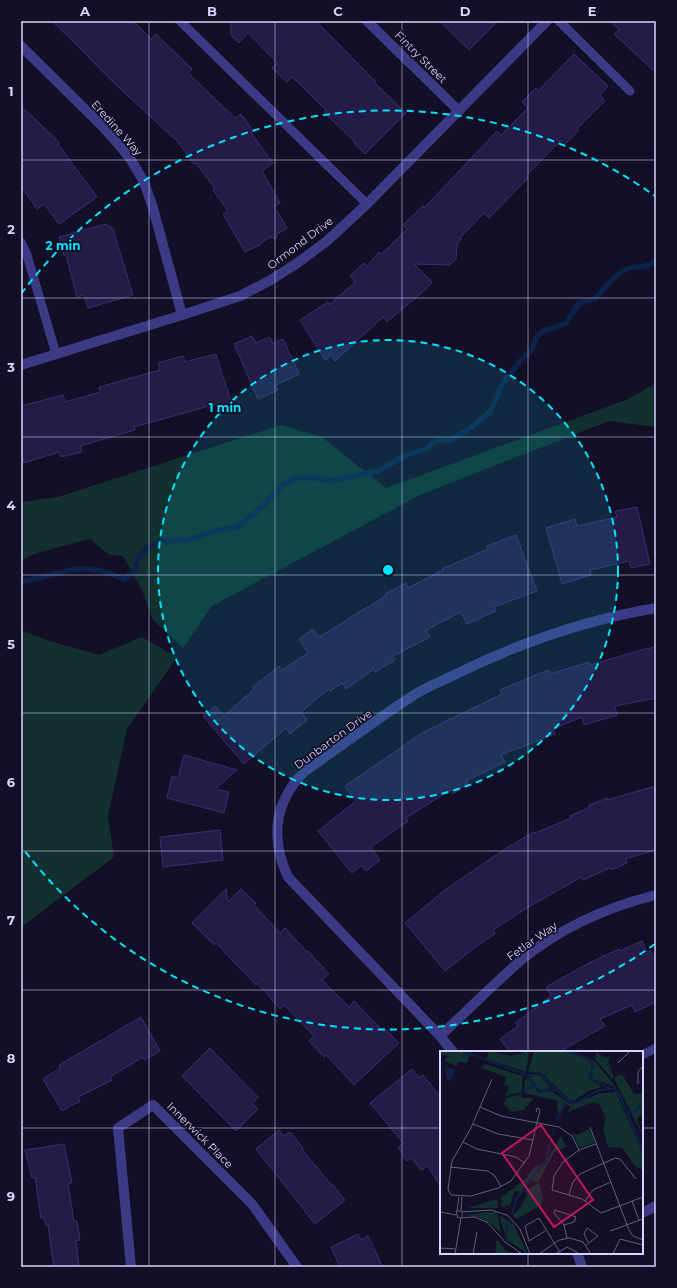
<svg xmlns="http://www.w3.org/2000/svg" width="677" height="1288" viewBox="0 0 677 1288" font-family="Montserrat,sans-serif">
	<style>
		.green { fill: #12302f }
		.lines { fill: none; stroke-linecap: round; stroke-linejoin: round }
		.stream { stroke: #0c2248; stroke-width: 5.5 }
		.building { fill: #241b47; stroke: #3b2d73 }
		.service { stroke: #3d3a85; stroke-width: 9 }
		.minor { stroke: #3d3a85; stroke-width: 10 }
		.grid { fill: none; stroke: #d9d4ff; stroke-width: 1; stroke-opacity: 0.55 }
		.ring { fill: none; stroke: #00e5ff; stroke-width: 2; stroke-dasharray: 7 5 }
		.labels { text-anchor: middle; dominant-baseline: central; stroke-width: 3.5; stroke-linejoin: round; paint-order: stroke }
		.street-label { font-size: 11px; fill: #d9d4ff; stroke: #130f26 }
		.inset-river { fill: none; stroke: #0c2248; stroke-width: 2 }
		.inset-road { fill: none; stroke: #625e7d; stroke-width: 1 }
		.view { fill: #c2185b; fill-opacity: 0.15; stroke: #c2185b; stroke-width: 2 }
		.inset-edge { fill: none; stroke: #d9d4ff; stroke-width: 2 }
		.centre { fill: #00e5ff; stroke: #130f26; stroke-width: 2 }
		.ring-label { font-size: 12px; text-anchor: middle; font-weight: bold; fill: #00e5ff; stroke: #130f26; stroke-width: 3.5; stroke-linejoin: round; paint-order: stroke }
		.neatline { fill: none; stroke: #d9d4ff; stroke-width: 1.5 }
		.grid-label { font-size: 13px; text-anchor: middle; font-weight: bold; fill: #d9d4ff }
	</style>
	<rect width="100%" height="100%" fill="#130f26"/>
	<path class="green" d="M656,383V427L609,421L422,494L212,606L183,648L153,620L142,590L123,556L108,554L90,539L37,553L21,560V502L58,497L281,425L322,437L386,488L628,399Z
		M21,630L50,641L99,655L142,637L177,657L127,729L108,816L114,857L24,925L21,924Z"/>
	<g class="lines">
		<path class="stream" d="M21,582L75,569H89L106,572L124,579L135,571L137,560L147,548L162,541L189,540L217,530L237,527L262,507L285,483L297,478H315L331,481L378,471L407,455L426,449L437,440H450L465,432L490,412L503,383L522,359L532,350L536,338L543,331L554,328L566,323L579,303L595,299L610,282L622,271L633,267H641L650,265L656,260"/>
	</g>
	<path class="building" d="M52,21H133L151,39L156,34L192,69L188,73L235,118L241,114L253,131L251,133L273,163L262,171L280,203L274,206L287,228L277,234L276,239L270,237L261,243L260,245L245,252L223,214L228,211L213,190L215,189L196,163L194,164L178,142L114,83L89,58V57Z
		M231,21H316L376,82L375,83L406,113L365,154L354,143L355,142L324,112L326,110L306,90L292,77L287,82L272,68L277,63L248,33L239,43L231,35Z
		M440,21H498L469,50Z
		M610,21H656V73L614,34L619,30Z
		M574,54L608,86L600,95L605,101L577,129L579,130L564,145L560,141L526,176L528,178L489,218L484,213L460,238L461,239L457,244L456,259L450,265L414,264L432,282L425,290L387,322L383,317L335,361L332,355L325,360L300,320L328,302L329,305L355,282L350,276L364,263L367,266L379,252L381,254L387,249L407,229L403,225L423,206L424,208L497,131L501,135L528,108L522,102L536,88L538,91Z
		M21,106L59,142L58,144L97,197L59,224L44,204L37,209L21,186Z
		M106,224L113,229L133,295L88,308L84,295L77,297L66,255L64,256L59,237Z
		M252,336L256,343L270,337L273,344L283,339L299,374L276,385L278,390L258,399L234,344Z
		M216,354L233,408L219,412L216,404L209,406L134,427L135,430L80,446L82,452L61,457L59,452L24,463L21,453V406L63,395L65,402L100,392L99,387L160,370L158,363L183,356L185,362Z
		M637,507L650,564L631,568L629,561L590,570L591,575L562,584L546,528L575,519L577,526L617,517L615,511Z
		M516,535L537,591L494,607L496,611L467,624L461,612L426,630L430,637L393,656L395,660L375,672L374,669L346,689L342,683L330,691L329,689L301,712L307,720L290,734L286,728L244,764L203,716L215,706L224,716L254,689L253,687L279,666L282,670L308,653L299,639L313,629L319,637L346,621V620L386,596L385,594L406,583L408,588L443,570L442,569L488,549L487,546Z
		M656,647V698L615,706L617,715L584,725L582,717L553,729L555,734L501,755L505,762L466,781L468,784L453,794L450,790L406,818L408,821L371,847L380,860L366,871L361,866L352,873L318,831L356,801L345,786L422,733L502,694L500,690L548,670L550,674L589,662L590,665L645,649Z
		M184,755L237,770L215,789L229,792L224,813L167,798L172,776L178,778Z
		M656,786V850L625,859L627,863L611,870L610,868L583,880L581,877L520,912H521L493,930L495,934L474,948L445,971L405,923L446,889L508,847L534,832L535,833L571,818L570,816L590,807L589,805L607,798V800Z
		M220,830L223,860L163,867L160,837Z
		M226,889L228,902L241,889L256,903L254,905L280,933L285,928L307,952L308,951L329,974L322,980L349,1007L354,1001L382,1030L384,1028L399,1043L354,1085L326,1055L324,1057L309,1041L314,1036L284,1005L280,1009L257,983L256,985L216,943L214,945L192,923Z
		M642,941L647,952L650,950L656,964V1002L635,1012L632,1005L600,1019L605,1026L559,1052H510L500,1039L518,1026L515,1023L551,996L546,987L587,964L619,949L620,951Z
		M141,1017L160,1051L144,1060L143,1057L110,1077L112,1080L78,1097L80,1101L62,1111L43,1079L60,1068L59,1065Z
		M210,1048L258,1097L252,1103L258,1109L236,1131L182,1076Z
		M412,1069L419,1078L423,1075L441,1097V1188L428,1166L421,1170L412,1158L407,1161L398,1147L403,1143L370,1103Z
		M279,1130L284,1136L290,1132L303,1148L302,1149L332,1186L333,1185L345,1200L315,1224L256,1149Z
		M64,1144L72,1183L68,1184L74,1221H77L80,1240L76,1241L79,1267H54L48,1225H46L44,1217L41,1218L35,1178H32L25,1150Z
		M358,1234L361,1240L368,1236L383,1267H340L331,1247Z"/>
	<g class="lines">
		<path class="service" d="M180,21L367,204
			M559,21L630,91
			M21,242L27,255L56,354
			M642,1055L656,1048"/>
		<path class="minor" d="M367,21L459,111
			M21,46L101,125L119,145L131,160L144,182L153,208L182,315
			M21,365L182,315L240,296L269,281L296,264L327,241L367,204L547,21
			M440,1036C467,1011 493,985 520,961C559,929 607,907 656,895
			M453,1052L440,1036L288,877C270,838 274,802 305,771C341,746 377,719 414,695C426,687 440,682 452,676C516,644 585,620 656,608
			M642,1213L656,1206
			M577,1253L582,1267
			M131,1267L118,1128L153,1105L252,1204L297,1267"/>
	</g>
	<path class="grid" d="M149,21V1267M275,21V1267M402,21V1267M528,21V1052M21,160H656M21,298H656M21,437H656M21,575H656M21,713H656M21,851H656M21,990H656M21,1128H441M642,1128H656M528,1253V1267"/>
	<circle cx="388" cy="570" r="230" fill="#00e5ff" fill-opacity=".12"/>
	<g class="ring">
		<circle cx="388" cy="570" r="230"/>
		<path d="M655 944A459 459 0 0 1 21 846M21 294A459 459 0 0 1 655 196"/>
	</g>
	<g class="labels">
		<g class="street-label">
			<text transform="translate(421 57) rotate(45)">Fintry Street</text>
			<text transform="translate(117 128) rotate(48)">Eredine Way</text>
			<text transform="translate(300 243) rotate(-37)">Ormond Drive</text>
			<text transform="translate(333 739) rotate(-36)">Dunbarton Drive</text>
			<text transform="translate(532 941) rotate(-35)">Fetlar Way</text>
			<text transform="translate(200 1135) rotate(45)">Innerwick Place</text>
		</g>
	</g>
	<g transform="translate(440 1051)">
		<rect width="203" height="203" fill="#130f26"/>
		<path d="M0,0H30L27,12L18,11L17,15L4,10L7,6L6,4H0ZM49,0L71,5L89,0L86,21L46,8ZM94,0H127L149,10L152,14L149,28L162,36L148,40L134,50L130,49L101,22L88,21ZM156,1L166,7L170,5L168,11L174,26L172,28L155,8ZM148,7L151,8L156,12L176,36L152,28L154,13ZM44,13L83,25L81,41L65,45L69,36L64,33L66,26L42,17ZM182,23L194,43L203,42V63L197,67L203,85L175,30V26ZM96,24L101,26L111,37L101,39L94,34L90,26ZM88,27L98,41H112L132,54L160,42L176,41L203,103V119L195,115L182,97L168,96L163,78L166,68L160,54L153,51L127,61L131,56L127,53L119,62L117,56L118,50L84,42L85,29ZM81,43L82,47H94L84,59L71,61L64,53L66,47ZM150,78L155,92L140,97L132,82L137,84ZM121,85L126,96L114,101L98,132L89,129L81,141L75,140L70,154L61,156L62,146L85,128L95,115L104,114ZM99,132L103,147L101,154L77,168L73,164L81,156L87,143L85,139ZM56,148L58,151V157H28ZM47,161L57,162L61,181L44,168L26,164ZM59,164L73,173L88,203L67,189ZM57,188L66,200L76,203H55Z" fill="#12302f"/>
		<path d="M4,16L16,19L10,30L7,28Z" fill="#0c2248"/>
		<path class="inset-river" d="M22,0L87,24H100L131,52H136L157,40L174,37L179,43L203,99M130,0L150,9L153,13L151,28L169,37M87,25L99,39L116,40M101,40L113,39M79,45L89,36H95M187,64L194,61L203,51M116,70L127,49M72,163L77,147L106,108L114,78M67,191L66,177L70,169"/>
		<path class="inset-road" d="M178,12L190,0M52,28L31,77L12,110L8,138L11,144L31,145L58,137L71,130L89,105L100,59L98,57L96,58L97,61M198,33V21L203,15M40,56L61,65L119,76L132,85L139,99M33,73L58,83L93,89M150,76L189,179L193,185L203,189M23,91L37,98L76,106L85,112M156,93L139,99L123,111L114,125L112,139L142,148L161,162L203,146M10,116L48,120L55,125L61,136M129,144L133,131L140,123L175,107L180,108L196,128M145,150L153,139L171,131M192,150L199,169M17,160L19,146M21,160L22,146M0,161L16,164M22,161L51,159L67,164L80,178L90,203M22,166V160H16L18,167L34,166L47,171L65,191L82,203M124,174L114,162L115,159L136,166L134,171L124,174L127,187M105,180L89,190L85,175L99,167L121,203M170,180L203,168M146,194L158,185L147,177L144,183L148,191M0,197L16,198M15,203L21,167M33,203L37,181M99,203L119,189L130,187L143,191L151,203M115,203L127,196L140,203M173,203L180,188L203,194"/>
		<path class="view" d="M101,74L153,149L114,176L62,102Z"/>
		<rect width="203" height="203" class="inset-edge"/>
	</g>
	<circle cx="388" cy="570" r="6" class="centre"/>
	<g class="ring-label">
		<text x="63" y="250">2 min</text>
		<text x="225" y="412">1 min</text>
	</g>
	<rect width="677" height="1288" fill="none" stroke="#130f26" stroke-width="44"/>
	<rect x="22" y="22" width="633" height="1244" class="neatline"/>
	<g class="grid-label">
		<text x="85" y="16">A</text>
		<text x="212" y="16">B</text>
		<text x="338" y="16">C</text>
		<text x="465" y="16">D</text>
		<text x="592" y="16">E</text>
		<text x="11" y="96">1</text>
		<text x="11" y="234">2</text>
		<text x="11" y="372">3</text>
		<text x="11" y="510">4</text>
		<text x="11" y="649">5</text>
		<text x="11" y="787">6</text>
		<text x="11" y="925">7</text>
		<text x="11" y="1063">8</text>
		<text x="11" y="1201">9</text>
	</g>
</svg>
